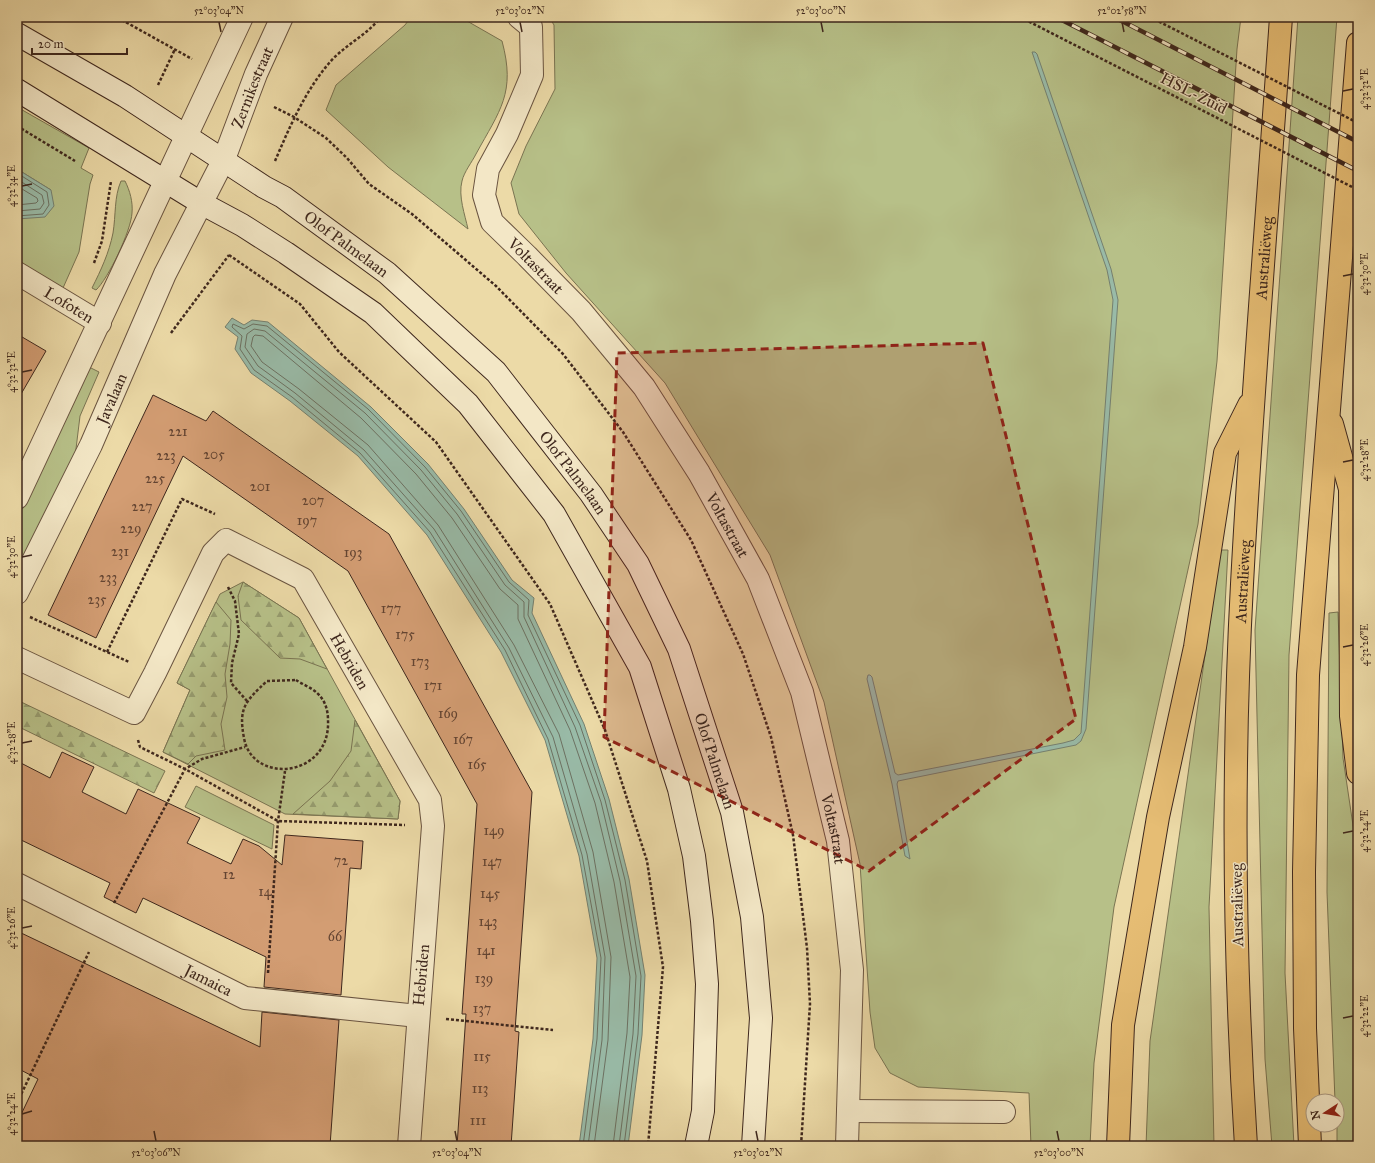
<svg xmlns="http://www.w3.org/2000/svg" width="1375" height="1163" viewBox="0 0 1375 1163" font-family="'IM FELL Great Primer',serif">
	<style>
		.green { fill: #b7c088; stroke: #7a7452 }
		.forest { fill: url(#forest-firs); stroke: #7a7452 }
		.water { fill: #99bba8; stroke: #758070 }
		.lines { fill: none; stroke-linecap: round; stroke-linejoin: round }
		.shore { stroke: #6c7162; stroke-width: 1 }
		.building { fill: #d39d73; stroke: #3e271d }
		.street-casing { stroke: #6a5440; stroke-width: 24 }
		.secondary-casing { stroke: #3e271d; stroke-width: 24 }
		.primary-casing { stroke: #3e271d; stroke-width: 24 }
		.path { stroke: #3e271d; stroke-width: 2.5; stroke-dasharray: 3 2; stroke-linecap: butt }
		.street { stroke: #f3e7c6; stroke-width: 22 }
		.secondary { stroke: #f3e7c6; stroke-width: 22 }
		.primary { stroke: #e6bd74; stroke-width: 22 }
		.rail-casing { stroke: #3e271d; stroke-width: 4.5 }
		.rail { stroke: #f3e7c6; stroke-width: 3; stroke-dasharray: 9; stroke-linecap: butt }
		.path-bridge { stroke: #3e271d; stroke-width: 2.5; stroke-dasharray: 3 2; stroke-linecap: butt }
		.marked { fill: #8f2418; fill-opacity: 0.2; stroke: #8f2418; stroke-width: 3; stroke-dasharray: 8 5; stroke-linejoin: round }
		.ticks { fill: none; stroke: #3e271d; stroke-width: 1.5 }
		.labels { text-anchor: middle; dominant-baseline: central; stroke-width: 3; stroke-linejoin: round; paint-order: stroke }
		.number-label { font-size: 14px; fill: #634432 }
		.street-label { font-size: 16px; fill: #3e271d; stroke: #f3e7c6 }
		.neatline { fill: none; stroke: #3e271d; stroke-width: 1.5 }
		.ticks-label { font-size: 10px; text-anchor: middle; fill: #3e271d }
	</style>
	<defs>
		<pattern id="forest-firs" width="22" height="20" patternUnits="userSpaceOnUse"><rect width="22" height="20" fill="#b7c088"/><path d="M5 1l3.5 6h-7zM16 11l3.5 6h-7z" fill="#969c6f"/></pattern>
	</defs>
	<rect width="100%" height="100%" fill="#ecdaa7"/>
	<filter id="stains"><feTurbulence type="fractalNoise" baseFrequency=".005" numOctaves="4"/><feColorMatrix values="0 0 0 0 .2 0 0 0 0 .09 0 0 0 0 .02 0 0 0 .5 -.17"/></filter>
	<radialGradient id="worn" r=".72"><stop offset=".6" stop-color="#630" stop-opacity="0"/><stop offset="1" stop-color="#630" stop-opacity=".3"/></radialGradient>
	<path class="green" d="M411,17H460L502,41C516,93 500,110 476,154C472,162 464,172 462,181C458,196 465,215 468,229L388,167L326,110L336,85L405,25Z
		M549,17H1241L1237,49L1217,361L1198,524L1114,907L1094,1063L1090,1146H1031L1029,1093L918,1087L890,1073L875,1048L870,1012L860,864L824,702L770,555L665,383L566,273L519,214L511,183L526,146L555,89L554,25Z
		M1298,17H1337L1289,655L1285,973L1294,1146H1272L1265,1059L1255,630Z
		M17,107L89,148L81,168L93,175L90,184L79,252L63,288L17,260V219L19,220L51,190L17,169Z
		M121,181H125C130,191 133,202 132,213C131,231 108,279 96,290L92,288C101,270 109,253 113,233C116,215 114,197 121,181Z
		M89,367L99,372L80,416L75,457L17,576V518Z
		M1220,550H1228L1209,907L1214,1146H1146L1150,1041Z
		M243,582L299,618L400,801L398,819L285,814L163,752L190,690L177,683L220,594Z
		M1338,612L1343,758L1358,859V1146H1337V1101H1335L1327,892L1329,613Z
		M196,786L274,825L272,849L185,807Z"/>
	<path class="forest" d="M243,582L299,618L327,669L300,659L280,658L241,620L238,596Z
		M216,602L231,620L230,644L225,674L227,697L221,724L225,750L196,756L188,764L163,752L190,690L177,683Z
		M17,700L165,771L154,793L17,726Z
		M355,720L400,801L398,819L293,814L330,781L351,751Z"/>
	<path class="water" d="M1032,52H1035L1037,54L1111,269L1118,300L1086,729L1081,741L1076,745L898,781L897,784L910,859L905,856L892,784L867,679L868,675H870L872,677L895,773L898,775L1063,743L1074,740L1081,733L1113,300L1107,270Z
		M17,169L51,190L54,206L45,217L17,219Z
		M232,318L244,325L252,320L268,322L371,407L428,464L464,509L512,580L534,598L532,613L584,724L609,799L629,879L645,975L642,1035L628,1146H579L593,1039L597,958L579,856L545,740L501,652L427,535L358,456L290,401L251,373L235,349L238,337L225,327Z"/>
	<g class="lines">
		<path class="shore" d="M17,173L47,192L49,205L43,214L17,216
			M17,179L42,195L44,203L40,209L17,211
			M17,186L37,198L38,201L36,203L17,205
			M583,1146L597,1039L601,958L582,855L548,739L505,650L430,532L360,453L292,397L254,370L240,349L242,336L232,327L233,324L244,329L253,324L267,326L368,409L425,467L461,511L509,582L529,600L528,615L580,725L605,800L625,880L641,976L638,1034L624,1146
			M588,1146L602,1040L605,957L587,854L553,737L509,648L434,529L364,450L295,393L258,366L245,347L247,334L254,329L265,331L365,413L421,470L457,514L505,585L524,602V617L575,727L601,802L620,881L636,976L633,1034L619,1146
			M594,1146L608,1040L611,957L593,852L559,734L514,645L438,525L368,445L299,389L262,362L251,346L253,337L255,335L263,336L361,418L416,474L452,518L500,589L518,605V619L570,730L595,803L614,882L630,977L627,1033L613,1146"/>
	</g>
	<path class="building" d="M17,334L46,351L17,401Z
		M153,395L206,421L213,411L389,534L532,792L515,1031L519,1032L511,1146H457L466,1014H462L477,804L348,571L183,456L96,638L48,615Z
		M62,752L94,767L82,792L126,814L138,789L200,818L187,843L231,864L243,839L259,846L282,865L285,835L363,841L361,869L350,868L341,995L264,987L266,957L143,898L136,913L104,897L110,883L17,838V761L50,778Z
		M17,931L260,1047L262,1012L339,1020L330,1146H17V1123L38,1079L17,1068Z"/>
	<g class="lines">
		<defs>
			<g id="street">
				<path id="s1" d="M519,17L531,27L532,75L507,134L488,169L484,195L492,222L527,256L581,311L644,387L699,473L758,579L802,692L838,841L852,970L847,1146"/>
				<path id="s2" d="M17,273L100,323"/>
				<path d="M17,498L242,17"/>
				<path id="s3" d="M17,593L91,445L165,274L224,159L256,74L282,17"/>
				<path id="s4" d="M17,658L134,713L155,673L213,553L226,540L303,579L430,800L433,826L409,1146"/>
				<path id="s5" d="M17,884L245,998L418,1016"/>
				<path d="M848,1111L1004,1112"/>
			</g>
			<g id="secondary">
				<path id="s6" d="M17,34L125,96L264,187L283,197L387,273L496,372L591,494L638,564L679,649L732,812L752,917L761,1018L753,1146"/>
				<path d="M17,90L201,203L242,225L286,253L373,313L468,404L554,514L640,667L679,789L694,856L702,921L707,984L703,1111L696,1146"/>
			</g>
			<g id="primary">
				<path d="M1332,424L1350,489L1351,716L1358,773"/>
				<path d="M1118,1146L1123,1025L1158,817L1195,647L1225,453L1249,405"/>
				<path id="s7" d="M1246,1146C1234,960 1232,770 1242,584C1252,395 1268,206 1281,17"/>
				<path d="M1310,1146L1305,1028L1304,872L1308,675L1358,43"/>
			</g>
		</defs>
		<use href="#street" class="street-casing"/>
		<use href="#secondary" class="secondary-casing"/>
		<use href="#primary" class="primary-casing"/>
		<path class="path" d="M107,17L122,20L192,59
			M158,85L175,49
			M274,107L294,117L326,138L347,158L369,184L412,214L496,286L563,354L623,432L691,540L743,654L771,737L793,835L807,948L810,1004L801,1146
			M17,126L75,161
			M275,161C290,126 305,91 330,62C345,45 367,35 381,17
			M229,255L300,304L339,352L436,442L550,604L605,730L647,861L663,967L648,1146
			M94,263L102,241L111,181
			M171,333L229,255
			M228,587L235,601L239,634L232,663L231,683L247,701
			M30,617L129,662
			M107,652L182,499L215,514
			M296,680C302,684 312,688 317,693C325,700 328,710 328,720C331,778 252,785 244,738C238,707 246,701 267,681Z
			M138,740L140,747L185,769L278,821L405,825
			M114,903L185,769L202,759L245,747
			M268,973L278,821L285,771
			M446,1019L553,1030
			M17,1103L89,952"/>
		<use href="#street" class="street"/>
		<use href="#secondary" class="secondary"/>
		<use href="#primary" class="primary"/>
		<defs>
			<path id="rail" d="M1056,17L1358,171
				M1114,17L1358,142"/>
		</defs>
		<use href="#rail" class="rail-casing"/>
		<use href="#rail" class="rail"/>
		<path class="path-bridge" d="M1020,17L1358,190
			M1150,17L1358,123"/>
	</g>
	<path class="marked" d="M983,343L1076,719L869,871L604,737L617,353Z"/>
	<path class="ticks" d="M219,22L221,32M520,22L522,32M821,22L823,32M1122,22L1124,32M1343,91L1353,89M22,186L32,184M1343,276L1353,274M22,372L32,370M1343,462L1353,460M22,557L32,555M1343,647L1353,645M22,743L32,741M1343,833L1353,831M22,928L32,926M1343,1018L1353,1016M22,1114L32,1111M154,1131L156,1141M455,1131L457,1141M756,1131L758,1141M1057,1131L1059,1141"/>
	<g class="labels">
		<g class="number-label">
			<text x="178" y="431">221</text>
			<text x="214" y="454">205</text>
			<text x="166" y="455">223</text>
			<text x="155" y="478">225</text>
			<text x="260" y="486">201</text>
			<text x="313" y="500">207</text>
			<text x="142" y="506">227</text>
			<text x="307" y="520">197</text>
			<text x="131" y="528">229</text>
			<text x="120" y="551">231</text>
			<text x="353" y="552">193</text>
			<text x="108" y="577">233</text>
			<text x="97" y="599">235</text>
			<text x="391" y="608">177</text>
			<text x="405" y="634">175</text>
			<text x="420" y="661">173</text>
			<text x="433" y="685">171</text>
			<text x="448" y="713">169</text>
			<text x="463" y="739">167</text>
			<text x="477" y="764">165</text>
			<text x="494" y="830">149</text>
			<text x="341" y="860">72</text>
			<text x="492" y="861">147</text>
			<text x="229" y="874">12</text>
			<text x="265" y="891">14</text>
			<text x="490" y="893">145</text>
			<text x="488" y="921">143</text>
			<text x="335" y="936">66</text>
			<text x="486" y="950">141</text>
			<text x="484" y="978">139</text>
			<text x="482" y="1008">137</text>
			<text x="482" y="1056">115</text>
			<text x="480" y="1088">113</text>
			<text x="478" y="1120">111</text>
		</g>
		<g class="street-label">
			<text stroke="none"><textPath href="#s3" startOffset="558">Zernikestraat</textPath></text>
			<text transform="translate(1194 93) rotate(27)">HSL-Zuid</text>
			<text stroke="none"><textPath href="#s6" startOffset="391">Olof Palmelaan</textPath></text>
			<text stroke="none"><textPath href="#s7" startOffset="889">Australiëweg</textPath></text>
			<text stroke="none"><textPath href="#s1" startOffset="284">Voltastraat</textPath></text>
			<text stroke="none"><textPath href="#s2" startOffset="61">Lofoten</textPath></text>
			<text stroke="none"><textPath href="#s3" startOffset="216">Javalaan</textPath></text>
			<text stroke="none"><textPath href="#s6" startOffset="715">Olof Palmelaan</textPath></text>
			<text stroke="none"><textPath href="#s1" startOffset="608">Voltastraat</textPath></text>
			<text stroke="none"><textPath href="#s7" startOffset="565">Australiëweg</textPath></text>
			<text stroke="none"><textPath href="#s4" startOffset="507">Hebriden</textPath></text>
			<text stroke="none"><textPath href="#s6" startOffset="1039">Olof Palmelaan</textPath></text>
			<text stroke="none"><textPath href="#s1" startOffset="932">Voltastraat</textPath></text>
			<text transform="translate(1237 905) rotate(-91)">Australiëweg</text>
			<text transform="translate(421 975) rotate(-85)">Hebriden</text>
			<text stroke="none"><textPath href="#s5" startOffset="214">Jamaica</textPath></text>
		</g>
	</g>
	<rect width="1375" height="1163" fill="none" stroke="#ecdaa7" stroke-width="44"/>
	<g transform="translate(1325 1113) rotate(258)"><circle r="19" fill="#f3e7c6" stroke="#ab9a82"/>
	<path d="M0-3L7 15L0 10L-7 15Z" fill="#8f2418"/>
	<text y="-6" font-size="11" font-weight="bold" text-anchor="middle" fill="#3e271d">N</text>
	</g>
	<path d="M32 48v6h95v-6" fill="none" stroke="#3e271d" stroke-width="2"/>
	<text x="38" y="48" font-size="12" fill="#3e271d" stroke="#f3e7c6" stroke-width="3" paint-order="stroke">20 m</text>
	<rect x="22" y="22" width="1331" height="1119" class="neatline"/>
	<g class="ticks-label">
		<text x="219" y="14">52°03'04"N</text>
		<text x="520" y="14">52°03'02"N</text>
		<text x="821" y="14">52°03'00"N</text>
		<text x="1122" y="14">52°02'58"N</text>
		<text transform="translate(1364 89) rotate(-90)" y="4">4°32'32"E</text>
		<text transform="translate(11 186) rotate(-90)" y="4">4°32'34"E</text>
		<text transform="translate(1364 274) rotate(-90)" y="4">4°32'30"E</text>
		<text transform="translate(11 372) rotate(-90)" y="4">4°32'32"E</text>
		<text transform="translate(1364 460) rotate(-90)" y="4">4°32'28"E</text>
		<text transform="translate(11 557) rotate(-90)" y="4">4°32'30"E</text>
		<text transform="translate(1364 645) rotate(-90)" y="4">4°32'26"E</text>
		<text transform="translate(11 743) rotate(-90)" y="4">4°32'28"E</text>
		<text transform="translate(1364 831) rotate(-90)" y="4">4°32'24"E</text>
		<text transform="translate(11 928) rotate(-90)" y="4">4°32'26"E</text>
		<text transform="translate(1364 1016) rotate(-90)" y="4">4°32'22"E</text>
		<text transform="translate(11 1114) rotate(-90)" y="4">4°32'24"E</text>
		<text x="156" y="1156">52°03'06"N</text>
		<text x="457" y="1156">52°03'04"N</text>
		<text x="758" y="1156">52°03'02"N</text>
		<text x="1059" y="1156">52°03'00"N</text>
	</g>
	<rect width="100%" height="100%" filter="url(#stains)"/>
	<rect width="100%" height="100%" fill="url(#worn)"/>
</svg>
